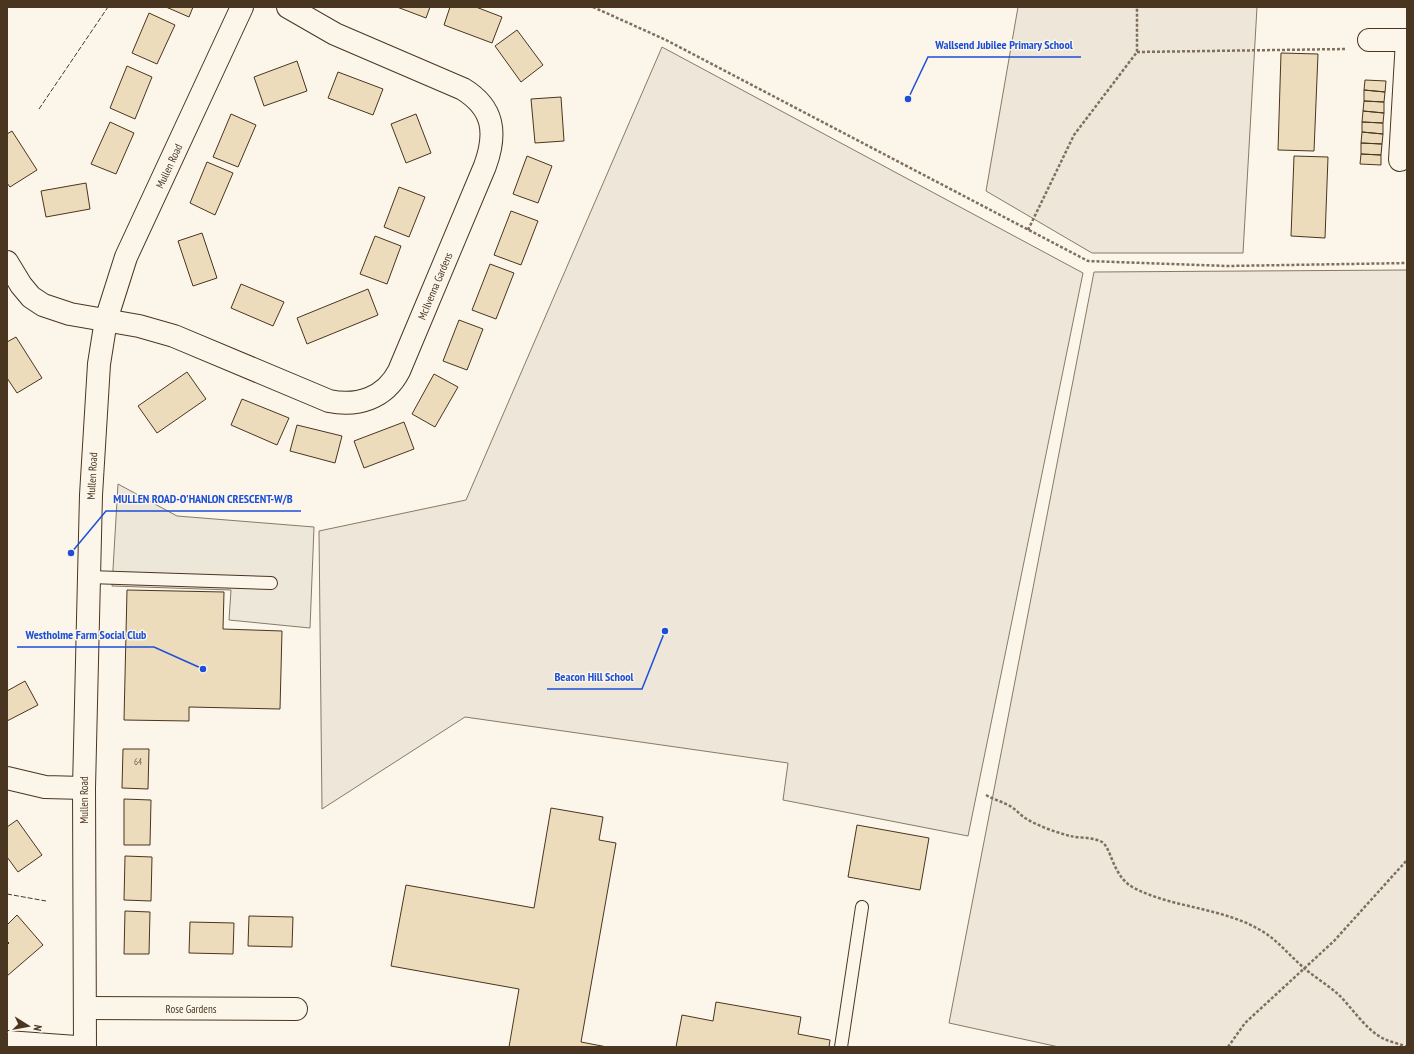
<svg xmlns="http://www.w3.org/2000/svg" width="1414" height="1054" viewBox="0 0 1414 1054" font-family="'PT Sans Narrow',sans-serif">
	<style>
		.green { fill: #ede6d9; stroke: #887966 }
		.parking { fill: #ede7d9; stroke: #887966 }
		.building { fill: #ecdcbc; stroke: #4a3520 }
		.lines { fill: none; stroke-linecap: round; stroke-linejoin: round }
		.lane-casing { stroke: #4a3520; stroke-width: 14 }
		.street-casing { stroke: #4a3520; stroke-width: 24 }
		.secondary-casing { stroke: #4a3520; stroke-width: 24 }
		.path { stroke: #7f6f5c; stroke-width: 2.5; stroke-dasharray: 3 2; stroke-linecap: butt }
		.lane { stroke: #fbf6e9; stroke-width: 12 }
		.street { stroke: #fbf6e9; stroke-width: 22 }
		.secondary { stroke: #fbf6e9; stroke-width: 22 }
		.fence { stroke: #4a3520; stroke-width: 1; stroke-dasharray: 5 2; stroke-linecap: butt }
		.labels { text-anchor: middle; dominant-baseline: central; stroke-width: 3; stroke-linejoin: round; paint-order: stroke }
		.number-label { font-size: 9px; fill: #725f47 }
		.street-label { font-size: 11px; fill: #4a3520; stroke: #fbf6e9 }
		.leader { fill: none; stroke: #1d4ed8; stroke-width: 1.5 }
		.callout-dot { fill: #1d4ed8; stroke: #fbf6e9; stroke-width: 1.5 }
		.callout-label { font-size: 12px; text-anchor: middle; font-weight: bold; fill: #1d4ed8; stroke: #fbf6e9; stroke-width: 3; stroke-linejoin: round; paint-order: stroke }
	</style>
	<rect width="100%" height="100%" fill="#fbf6e9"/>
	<path class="green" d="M1018,7H1257L1243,253H1092L986,191Z
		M662,47L1083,273L968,836L783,800L788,763L465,717L322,809L319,531L466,500Z
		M1407,270V1047H1059L949,1023L1094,272Z"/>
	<path class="parking" d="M118,484L177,516L314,527L310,628L229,620L231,590L112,586Z"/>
	<path class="building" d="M166,7H193L189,17Z
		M397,7H430L426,18Z
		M450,7H476L502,17L492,43L444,25Z
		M149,13L175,25L157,64L132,53Z
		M517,30L543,65L521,82L495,46Z
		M1281,53L1318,54L1314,151L1278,150Z
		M297,61L307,91L264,106L254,77Z
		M127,66L152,77L135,119L110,108Z
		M338,72L383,89L373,115L328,98Z
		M1365,80L1386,81L1385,92L1364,90Z
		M1364,90L1385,92L1384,102L1364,101Z
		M561,97L564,141L535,143L531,99Z
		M1364,101L1384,102V113L1363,111Z
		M1363,111L1384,113L1383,123L1362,122Z
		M231,114L256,125L238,167L213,157Z
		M416,114L431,153L406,163L391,124Z
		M110,122L134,133L116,174L91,164Z
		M1362,122L1383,123V134L1362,132Z
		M12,131L37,170L10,187L7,183V134Z
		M1362,132L1383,134L1382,144L1361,143Z
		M1361,143L1382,144L1381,155L1361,154Z
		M1361,154L1381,155V165L1360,164Z
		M527,156L552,166L538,203L513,194Z
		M1294,156L1328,157L1325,238L1291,236Z
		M207,162L233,173L215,215L190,203Z
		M86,183L90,209L46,217L41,191Z
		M399,187L425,197L409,237L384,227Z
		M511,211L538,221L521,265L494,255Z
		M202,233L217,278L193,286L178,241Z
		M375,236L401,246L387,284L360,274Z
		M490,264L514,273L496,319L472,310Z
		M241,284L284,302L273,326L231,308Z
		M368,289L378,315L307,344L297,318Z
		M459,320L483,329L467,370L443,361Z
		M16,337L42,378L17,393L7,378V342Z
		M187,372L206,399L157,433L138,406Z
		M434,374L458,387L435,427L412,414Z
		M242,399L289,418L277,445L231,425Z
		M404,422L414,449L364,468L354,441Z
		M297,425L342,436L335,463L290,451Z
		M127,590L224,592L223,629L282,631L280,709L189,707V721L124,720Z
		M25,681L38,705L7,721V691Z
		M123,749H149L148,789L122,788Z
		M124,799L151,800L150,845H124Z
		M551,808L603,817L599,840L616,843L581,1042L607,1047H509L519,989L391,966L406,885L534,908Z
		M17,820L42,855L18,872L7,857V827Z
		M857,825L929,838L920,890L848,877Z
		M125,856L152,857L151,901L124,900Z
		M125,911L150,912L149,954H124Z
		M17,915L43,945L7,976V945L9,943L7,941V925Z
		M249,916L293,917L292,947L248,946Z
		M190,922L234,923L233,954L189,953Z
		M716,1002L801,1017L798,1034L830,1040L829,1047H676L682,1015L713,1021Z"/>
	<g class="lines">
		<defs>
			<path id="lane" d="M89,577L271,583
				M841,1047L862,907"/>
			<path id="street" d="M1369,40H1407
				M1400,160L1407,40
				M7,262L21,285L31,297L43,305L70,314L139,326L174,336L329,401C358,407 385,398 399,371L485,166C497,133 494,108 463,89L335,34L288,7
				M7,778L45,787L84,788
				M85,1008L296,1009
				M7,1042L76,1047"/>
			<path id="secondary" d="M85,1047L84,788L89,577L91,495L99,364L106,320L126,257L242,7"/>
		</defs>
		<use href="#lane" class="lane-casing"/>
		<use href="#street" class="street-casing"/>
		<use href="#secondary" class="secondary-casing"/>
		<path class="path" d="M593,7L666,40L1088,261L1227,266L1407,263
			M1137,52L1346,49
			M1028,230L1074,135L1137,52V7
			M986,795C994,800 1001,801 1008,805C1015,808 1019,814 1025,818C1038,826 1055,832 1070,836C1079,838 1090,837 1100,841C1112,845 1111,876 1134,888C1175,909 1225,907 1265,933C1279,942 1290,956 1303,967C1314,977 1328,985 1339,995C1353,1009 1366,1030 1384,1039C1391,1042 1400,1044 1407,1047
			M1228,1047L1245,1023L1334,941L1407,860"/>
		<use href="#lane" class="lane"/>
		<use href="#street" class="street"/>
		<use href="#secondary" class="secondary"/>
		<path class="fence" d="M39,109L108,7
			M7,894L46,901"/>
	</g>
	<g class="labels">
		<g class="number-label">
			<text x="138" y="761">64</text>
		</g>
		<g class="street-label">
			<text transform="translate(169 166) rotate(-65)">Mullen Road</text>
			<text transform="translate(435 286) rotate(-67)">McIlvenna Gardens</text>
			<text transform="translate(92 476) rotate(-87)">Mullen Road</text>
			<text transform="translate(84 800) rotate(-90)">Mullen Road</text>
			<text x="191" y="1009">Rose Gardens</text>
		</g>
	</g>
	<path class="leader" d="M908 99L928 57H1081M71 553L106 511H301M203 669L154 647H17M665 631L642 689H547"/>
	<g class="callout-dot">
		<circle cx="908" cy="99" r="4"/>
		<circle cx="71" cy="553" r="4"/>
		<circle cx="203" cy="669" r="4"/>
		<circle cx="665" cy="631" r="4"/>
	</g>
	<g class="callout-label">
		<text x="1004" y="49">Wallsend Jubilee Primary School</text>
		<text x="203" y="503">MULLEN ROAD-O'HANLON CRESCENT-W/B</text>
		<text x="86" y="639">Westholme Farm Social Club</text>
		<text x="594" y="681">Beacon Hill School</text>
	</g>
	<rect width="1414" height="1054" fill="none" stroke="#4a3520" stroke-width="16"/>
	<g transform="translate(28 1026) rotate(101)" stroke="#fbf6e9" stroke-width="3" paint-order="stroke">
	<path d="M0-3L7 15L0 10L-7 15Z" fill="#4a3520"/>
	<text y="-6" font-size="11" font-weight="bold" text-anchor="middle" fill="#4a3520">N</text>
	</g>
</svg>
